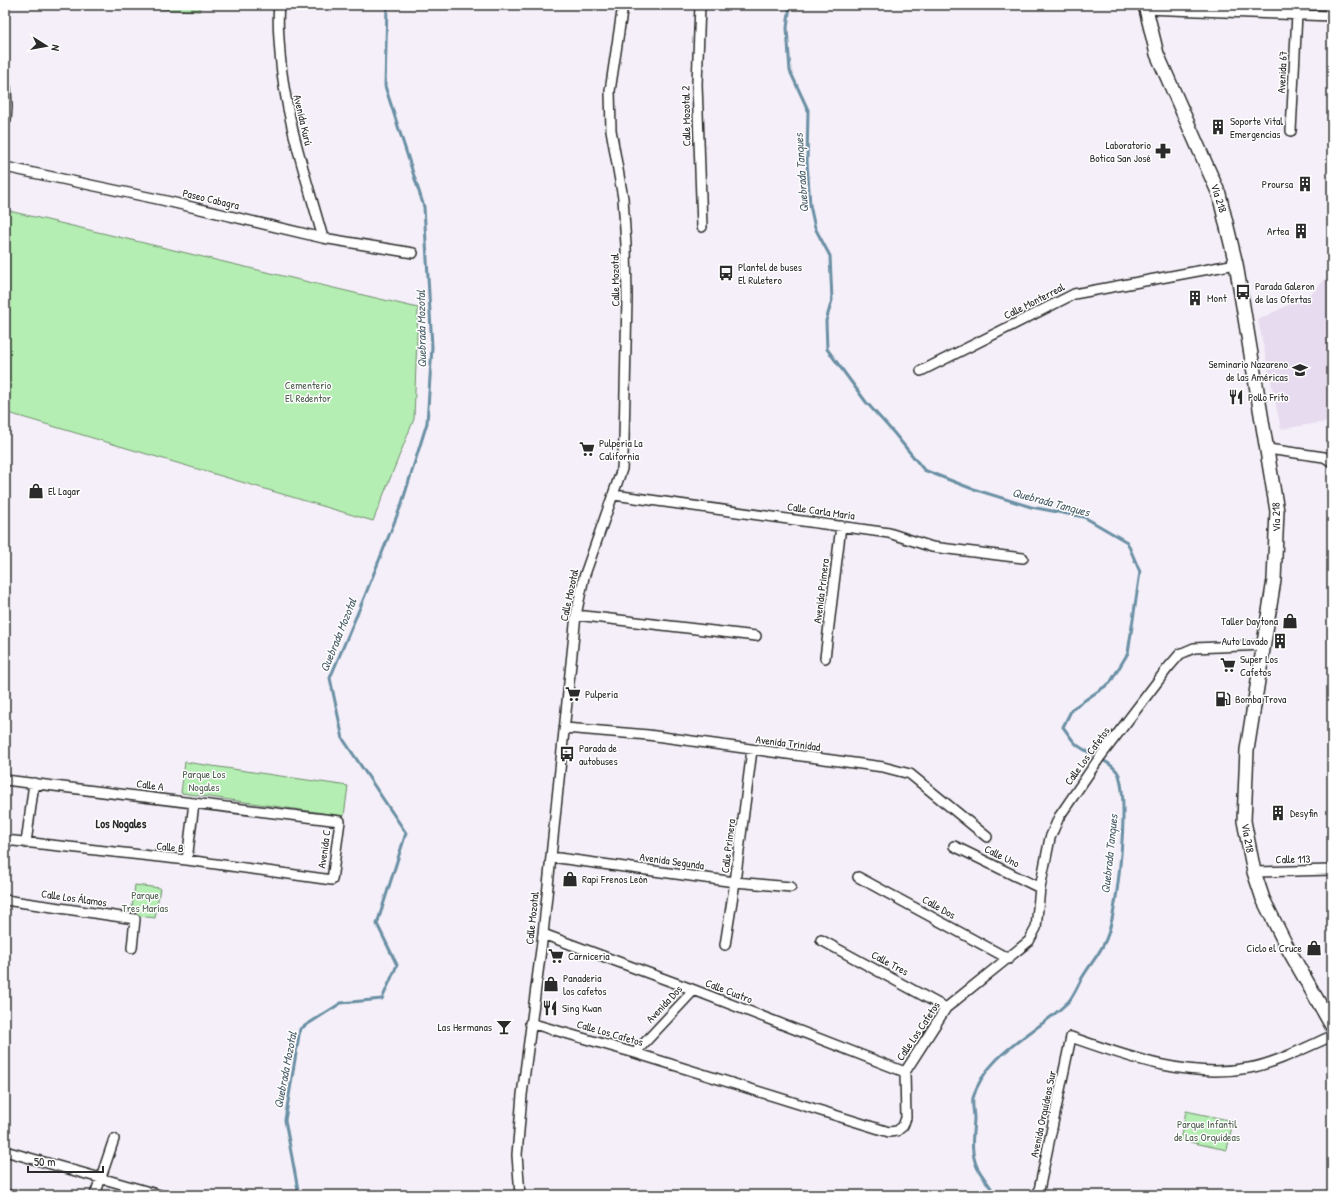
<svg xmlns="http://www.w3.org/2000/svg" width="1337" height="1200" viewBox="0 0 1337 1200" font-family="'Patrick Hand',sans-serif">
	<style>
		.built { fill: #e7dbef }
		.green { fill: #b4eeb2; stroke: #708c6e }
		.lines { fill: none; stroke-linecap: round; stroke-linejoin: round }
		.stream { stroke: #6a8fa4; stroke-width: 3 }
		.minor-casing { stroke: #2b2b2b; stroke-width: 12 }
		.tertiary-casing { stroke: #2b2b2b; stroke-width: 14 }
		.secondary-casing { stroke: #2b2b2b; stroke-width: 16 }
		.minor { stroke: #fff; stroke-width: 9 }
		.tertiary { stroke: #fff; stroke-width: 11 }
		.secondary { stroke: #fff; stroke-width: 13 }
		.labels { text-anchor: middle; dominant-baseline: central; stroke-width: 3; stroke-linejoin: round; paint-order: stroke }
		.street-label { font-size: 11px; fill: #2b2b2b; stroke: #fff }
		.poi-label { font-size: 11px; fill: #2b2b2b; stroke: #fff; text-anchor: start }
		.park-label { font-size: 11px; fill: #4d5c4d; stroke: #fff }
		.water-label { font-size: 12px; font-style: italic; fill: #4a5d67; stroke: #fff }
		.neighbourhood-label { font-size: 12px; font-weight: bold; fill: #2b2b2b; stroke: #fff }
	</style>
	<rect width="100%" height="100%" fill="#f4eff8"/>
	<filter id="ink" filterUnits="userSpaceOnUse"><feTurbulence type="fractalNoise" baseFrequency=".025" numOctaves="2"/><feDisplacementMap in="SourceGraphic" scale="8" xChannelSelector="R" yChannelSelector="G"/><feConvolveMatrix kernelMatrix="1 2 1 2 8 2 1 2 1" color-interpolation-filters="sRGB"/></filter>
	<g filter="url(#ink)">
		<path class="built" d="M1332,272V421L1281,429L1258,320L1312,293Z"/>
		<path class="green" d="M153,5H200V11L154,9Z
			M5,210L418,308L414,419L373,521L5,412Z
			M185,762L348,786L344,816L181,793Z
			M135,885L160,888L155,918L131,915Z
			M1186,1111L1233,1121L1227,1150L1180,1140Z"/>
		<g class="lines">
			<path class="stream" d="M790,5L787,28L790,71L808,110L807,162L810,205L815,228L830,256L832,300L826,321L827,349L866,402L894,433L924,470L970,488L1031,507L1084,517L1127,542L1140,572L1128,653L1110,683L1072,709L1063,727C1067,732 1071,739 1076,744C1085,753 1113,761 1119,775C1129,805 1118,903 1108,934C1103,951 1091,962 1082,978C1078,985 1074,995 1069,1001C1038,1033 986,1052 973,1098C972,1105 974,1113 974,1119C973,1136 970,1151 977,1167C982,1177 990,1185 995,1195
				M299,1195L285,1120L300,1029L341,1003L382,999L397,965L377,924L406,833L343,739L330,678L364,598L402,503L427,423L432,347L424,207L385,86L387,5"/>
			<defs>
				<path id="minor" d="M279,5C277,21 279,37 280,54C285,117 306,177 323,238
					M700,5L697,84L702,227
					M1145,9L1332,16
					M1291,131L1297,14
					M5,167L162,200L323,238L413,253
					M921,371L1074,294L1236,264
					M1268,449L1324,457L1332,462
					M614,495L889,533L932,547L1023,558
					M576,615L756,636
					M825,658L841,526
					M565,728L648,735L883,767L910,774L987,837
					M5,780L340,821L332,880L187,860L5,840
					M26,843L34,783
					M954,846L1040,888
					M551,857L735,882L791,887
					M187,860L194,803
					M1254,872L1332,870
					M858,877L1009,959
					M5,900L135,919L132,948
					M543,934L694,990L905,1072
					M821,940L946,1008
					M725,945L735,882L752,750
					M530,1023L635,1053L889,1132L897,1131L903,1126L906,1118L905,1072L946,1008L1029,941L1036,928L1040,888L1050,838L1059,817L1100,757L1167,669L1180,654L1194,648L1265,645
					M635,1053L694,990
					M5,1151L160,1195
					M5,1194L8,1195
					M95,1195L114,1139
					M520,1195L517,1155L522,1095L543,934L576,615L584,577L622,469L624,439L627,298L626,245L623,198L611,130L610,91L623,5
					M1038,1195L1071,1037C1128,1057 1188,1079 1249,1068C1274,1064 1309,1046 1332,1036"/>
				<path id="tertiary" d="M5,88L6,107L5,120"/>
				<path id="secondary" d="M1145,5L1157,54L1219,194L1236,264L1277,511L1274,580L1247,750L1244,821L1254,872L1263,899L1286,945L1332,1026"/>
			</defs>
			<use href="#minor" class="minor-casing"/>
			<use href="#tertiary" class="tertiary-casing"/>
			<use href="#secondary" class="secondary-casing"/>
			<use href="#minor" class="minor"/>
			<use href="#tertiary" class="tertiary"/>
			<use href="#secondary" class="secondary"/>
		</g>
	</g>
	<defs>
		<symbol id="building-bare" viewBox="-9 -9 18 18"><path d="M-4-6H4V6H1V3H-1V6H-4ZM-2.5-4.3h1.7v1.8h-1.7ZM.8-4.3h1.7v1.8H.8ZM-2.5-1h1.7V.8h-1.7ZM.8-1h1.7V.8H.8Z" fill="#2b2b2b" stroke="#fff" stroke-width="2.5" paint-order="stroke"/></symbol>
		<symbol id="pharmacy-bare" viewBox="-9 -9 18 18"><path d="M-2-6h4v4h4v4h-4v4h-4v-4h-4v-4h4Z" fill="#2b2b2b" stroke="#fff" stroke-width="2.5" paint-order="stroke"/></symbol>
		<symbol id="bus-bare" viewBox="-9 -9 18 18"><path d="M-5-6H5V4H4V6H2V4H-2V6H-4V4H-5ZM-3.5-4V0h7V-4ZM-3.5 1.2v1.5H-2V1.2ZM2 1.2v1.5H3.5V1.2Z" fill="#2b2b2b" stroke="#fff" stroke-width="2.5" paint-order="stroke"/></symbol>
		<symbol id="university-bare" viewBox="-9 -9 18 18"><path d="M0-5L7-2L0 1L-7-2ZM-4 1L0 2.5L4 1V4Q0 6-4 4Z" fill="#2b2b2b" stroke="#fff" stroke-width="2.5" paint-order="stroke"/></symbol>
		<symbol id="restaurant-bare" viewBox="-9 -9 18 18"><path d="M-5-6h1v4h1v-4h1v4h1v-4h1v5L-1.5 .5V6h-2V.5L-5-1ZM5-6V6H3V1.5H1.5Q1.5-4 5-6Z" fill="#2b2b2b" stroke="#fff" stroke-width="2.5" paint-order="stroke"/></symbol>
		<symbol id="supermarket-bare" viewBox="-9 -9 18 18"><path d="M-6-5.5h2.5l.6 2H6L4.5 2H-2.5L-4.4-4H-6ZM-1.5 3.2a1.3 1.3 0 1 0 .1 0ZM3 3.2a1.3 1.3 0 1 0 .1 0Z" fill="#2b2b2b" stroke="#fff" stroke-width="2.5" paint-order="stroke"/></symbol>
		<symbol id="shop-bare" viewBox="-9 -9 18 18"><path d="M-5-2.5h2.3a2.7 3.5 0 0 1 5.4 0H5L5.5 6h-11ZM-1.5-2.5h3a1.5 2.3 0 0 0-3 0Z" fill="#2b2b2b" stroke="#fff" stroke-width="2.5" paint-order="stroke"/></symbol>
		<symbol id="fuel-bare" viewBox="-9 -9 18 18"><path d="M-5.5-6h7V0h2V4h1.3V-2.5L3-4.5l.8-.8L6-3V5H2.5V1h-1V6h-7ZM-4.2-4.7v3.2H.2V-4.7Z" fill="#2b2b2b" stroke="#fff" stroke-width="2.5" paint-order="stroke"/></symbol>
		<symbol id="bar-bare" viewBox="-9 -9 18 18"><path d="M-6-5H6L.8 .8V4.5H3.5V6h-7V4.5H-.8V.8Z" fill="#2b2b2b" stroke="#fff" stroke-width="2.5" paint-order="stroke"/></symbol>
	</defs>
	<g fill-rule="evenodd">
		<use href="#building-bare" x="1207" y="116" width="22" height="22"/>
		<use href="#pharmacy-bare" x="1152" y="140" width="22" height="22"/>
		<use href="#building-bare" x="1294" y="173" width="22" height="22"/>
		<use href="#building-bare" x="1290" y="220" width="22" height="22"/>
		<use href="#bus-bare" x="715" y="262" width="22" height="22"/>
		<use href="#bus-bare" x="1232" y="281" width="22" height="22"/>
		<use href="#building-bare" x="1184" y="287" width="22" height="22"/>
		<use href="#university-bare" x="1289" y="359" width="22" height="22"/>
		<use href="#restaurant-bare" x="1225" y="386" width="22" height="22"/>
		<use href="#supermarket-bare" x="576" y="438" width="22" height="22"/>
		<use href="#shop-bare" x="25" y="480" width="22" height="22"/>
		<use href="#shop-bare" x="1279" y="610" width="22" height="22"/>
		<use href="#building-bare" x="1269" y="630" width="22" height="22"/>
		<use href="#supermarket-bare" x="1217" y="654" width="22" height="22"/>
		<use href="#supermarket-bare" x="562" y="683" width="22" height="22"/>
		<use href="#fuel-bare" x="1212" y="688" width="22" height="22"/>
		<use href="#bus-bare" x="556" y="743" width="22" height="22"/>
		<use href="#building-bare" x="1267" y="802" width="22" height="22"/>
		<use href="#shop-bare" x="559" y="868" width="22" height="22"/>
		<use href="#shop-bare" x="1303" y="937" width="22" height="22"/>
		<use href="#supermarket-bare" x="545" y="945" width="22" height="22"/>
		<use href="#shop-bare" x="540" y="973" width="22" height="22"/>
		<use href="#restaurant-bare" x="539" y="997" width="22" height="22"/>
		<use href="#bar-bare" x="493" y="1016" width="22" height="22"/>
	</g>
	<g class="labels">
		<g class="street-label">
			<text transform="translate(1282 72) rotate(-87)">Avenida 67</text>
			<text transform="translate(686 116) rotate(-91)">Calle Mozotal 2</text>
			<text transform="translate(303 120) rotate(77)">Avenida Kurú</text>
			<text transform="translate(1219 198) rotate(72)">Vía 218</text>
			<text transform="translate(211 199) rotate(13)">Paseo Cabagra</text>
			<text transform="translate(615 280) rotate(-91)">Calle Mozotal</text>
			<text transform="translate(1034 301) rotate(-27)">Calle Monterreal</text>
			<text transform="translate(821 511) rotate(8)">Calle Carla María</text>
			<text transform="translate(1276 517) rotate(-92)">Vía 218</text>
			<text transform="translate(821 591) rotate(-83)">Avenida Primera</text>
			<text transform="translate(569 595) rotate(-78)">Calle Mozotal</text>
			<text transform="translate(788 743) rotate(7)">Avenida Trinidad</text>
			<text transform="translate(1087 756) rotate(-54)">Calle Los Cafetos</text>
			<text transform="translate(150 785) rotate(7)">Calle A</text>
			<text transform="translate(1248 838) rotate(80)">Vía 218</text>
			<text transform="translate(728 846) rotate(-83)">Calle Primera</text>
			<text transform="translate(170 847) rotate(6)">Calle B</text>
			<text transform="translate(324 849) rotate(-82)">Avenida C</text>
			<text transform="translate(1002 856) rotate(26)">Calle Uno</text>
			<text transform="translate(1293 859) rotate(-1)">Calle 113</text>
			<text transform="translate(672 861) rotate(8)">Avenida Segunda</text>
			<text transform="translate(74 898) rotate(8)">Calle Los Álamos</text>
			<text transform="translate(939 907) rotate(29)">Calle Dos</text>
			<text transform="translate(532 918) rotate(-84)">Calle Mozotal</text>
			<text transform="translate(890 963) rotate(28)">Calle Tres</text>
			<text transform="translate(729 991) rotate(21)">Calle Cuatro</text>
			<text transform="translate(664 1004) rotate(-47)">Avenida Dos</text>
			<text transform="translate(918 1031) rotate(-56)">Calle Los Cafetos</text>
			<text transform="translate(610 1033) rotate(16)">Calle Los Cafetos</text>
			<text transform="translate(1043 1114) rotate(-78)">Avenida Orquídeas Sur</text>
		</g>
		<g class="poi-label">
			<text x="1230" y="121">Soporte Vital<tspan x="1230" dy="13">Emergencias</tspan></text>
			<text x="1151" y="145" text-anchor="end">Laboratorio<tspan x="1151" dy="13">Botica San José</tspan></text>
			<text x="1293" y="184" text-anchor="end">Proursa</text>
			<text x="1289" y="231" text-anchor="end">Artea</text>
			<text x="738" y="267">Plantel de buses<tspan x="738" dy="13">El Ruletero</tspan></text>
			<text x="1255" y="286">Parada Galeron<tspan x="1255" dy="13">de las Ofertas</tspan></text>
			<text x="1207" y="298">Mont</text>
			<text x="1288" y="364" text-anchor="end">Seminario Nazareno<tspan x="1288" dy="13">de las Américas</tspan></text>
			<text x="1248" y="397">Pollo Frito</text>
			<text x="599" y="443">Pulperia La<tspan x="599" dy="13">California</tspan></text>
			<text x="48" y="491">El Lagar</text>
			<text x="1278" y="621" text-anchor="end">Taller Daytona</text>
			<text x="1268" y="641" text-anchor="end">Auto Lavado</text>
			<text x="1240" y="659">Super Los<tspan x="1240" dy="13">Cafetos</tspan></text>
			<text x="585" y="694">Pulperia</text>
			<text x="1235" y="699">Bomba Trova</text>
			<text x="579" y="748">Parada de<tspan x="579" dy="13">autobuses</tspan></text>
			<text x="1290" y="813">Desyfin</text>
			<text x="582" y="879">Rapi Frenos León</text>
			<text x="1302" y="948" text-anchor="end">Ciclo el Cruce</text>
			<text x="568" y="956">Carniceria</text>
			<text x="563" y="978">Panaderia<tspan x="563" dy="13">los cafetos</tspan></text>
			<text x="562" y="1008">Sing Kwan</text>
			<text x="492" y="1027" text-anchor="end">Las Hermanas</text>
		</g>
		<g class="park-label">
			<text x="308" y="385">Cementerio<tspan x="308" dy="13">El Redentor</tspan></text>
			<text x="204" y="774">Parque Los<tspan x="204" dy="13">Nogales</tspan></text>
			<text x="145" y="895">Parque<tspan x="145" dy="13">Tres Marías</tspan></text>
			<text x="1207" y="1124">Parque Infantil<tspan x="1207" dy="13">de Las Orquídeas</tspan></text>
		</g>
		<g class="water-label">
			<text transform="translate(801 173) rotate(-94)">Quebrada Tanques</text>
			<text transform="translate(421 329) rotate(-91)">Quebrada Mozotal</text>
			<text transform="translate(1051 502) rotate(15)">Quebrada Tanques</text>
			<text transform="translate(338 635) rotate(-68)">Quebrada Mozotal</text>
			<text transform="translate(1109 854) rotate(-84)">Quebrada Tanques</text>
			<text transform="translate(285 1070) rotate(-79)">Quebrada Mozotal</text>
		</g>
		<g class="neighbourhood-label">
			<text x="121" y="823">Los Nogales</text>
		</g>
	</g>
	<rect width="1337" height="1200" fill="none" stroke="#fff" stroke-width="20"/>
	<rect x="10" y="10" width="1317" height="1180" fill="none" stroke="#2b2b2b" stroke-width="1.5" filter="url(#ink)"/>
	<g transform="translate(46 46) rotate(101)" stroke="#ffffff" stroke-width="3" paint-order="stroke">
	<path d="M0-3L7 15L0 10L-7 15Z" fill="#2b2b2b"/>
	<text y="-6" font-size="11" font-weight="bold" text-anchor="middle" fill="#2b2b2b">N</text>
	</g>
	<path d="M28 1166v6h75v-6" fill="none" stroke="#2b2b2b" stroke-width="2"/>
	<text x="34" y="1166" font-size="12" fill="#2b2b2b" stroke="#ffffff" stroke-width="3" paint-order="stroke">50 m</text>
</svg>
